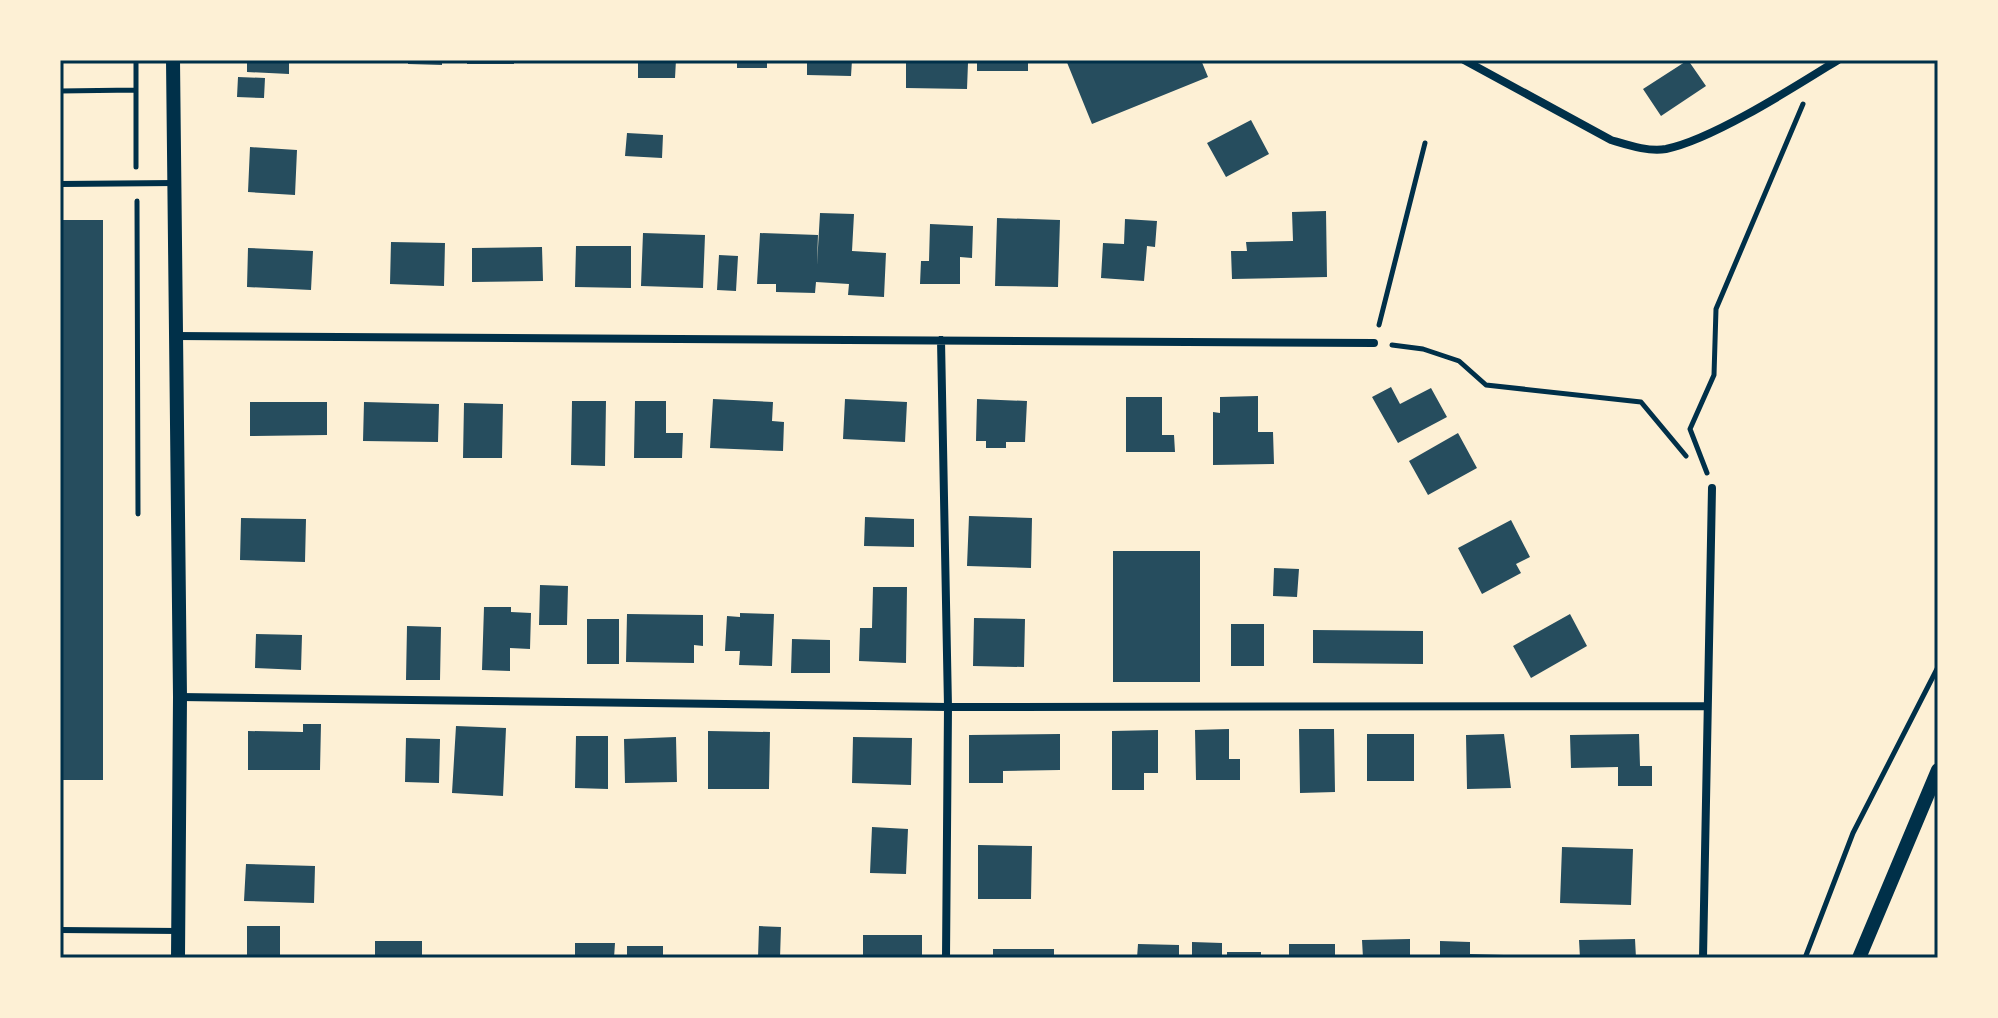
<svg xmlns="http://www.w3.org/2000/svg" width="1998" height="1018" viewBox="0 0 1998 1018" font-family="'Nunito Sans',sans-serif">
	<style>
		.building { fill: #264d5e }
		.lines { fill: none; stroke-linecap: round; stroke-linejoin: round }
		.path { stroke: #003049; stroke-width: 5 }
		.service { stroke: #003049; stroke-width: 6 }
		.minor { stroke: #003049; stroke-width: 8 }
		.tertiary { stroke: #003049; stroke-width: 14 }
		.neatline { fill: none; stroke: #003049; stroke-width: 3 }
	</style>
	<rect width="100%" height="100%" fill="#fdf0d5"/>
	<path class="building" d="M247,60H289V74L247,72Z
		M408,60H442V65L408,64Z
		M467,60H514V64H467Z
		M638,60H676L675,78H638Z
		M737,60H767V68H737Z
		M807,60H852L851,76L807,75Z
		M906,60L968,63L967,89L906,88Z
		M977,60H1028V71H977Z
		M1066,60H1201L1208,77L1092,124Z
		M1688,60L1706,86L1661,116L1643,89Z
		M238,77L265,78L264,98L237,97Z
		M1251,120L1269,154L1226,177L1207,143Z
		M627,133L663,135L662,158L625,156Z
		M250,147L297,150L295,195L248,192Z
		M1326,211L1327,277L1232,279L1231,251H1247L1246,242L1293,241L1292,212Z
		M820,213L854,214L852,251L886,253L884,297L848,295L849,284L816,282L815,293L776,292V284H757L760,233L818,235L817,265Z
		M997,218L1060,220L1058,287L995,286Z
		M1125,219L1157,221L1155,247L1147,246L1144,281L1101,278L1103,243L1124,244Z
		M60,220H103V780H60Z
		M930,224L973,226L972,258L960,257V284H920L921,261H929Z
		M643,233L705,235L703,288L641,286Z
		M391,242L445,243L444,286L390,284Z
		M576,246H631V288L575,287Z
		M542,247L543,281L472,282V248Z
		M248,248L313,251L311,290L247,287Z
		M719,255L738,256L736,291L717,290Z
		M1391,387L1400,404L1431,388L1447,417L1398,443L1372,397Z
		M1258,396V432H1273L1274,464L1213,465V412L1220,413V397Z
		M1126,397H1162V435H1174L1175,452H1126Z
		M713,399L773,402L772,421L784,422L783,451L710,448Z
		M845,399L907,402L905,442L843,439Z
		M977,399L1027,401L1025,442H1006V448H986V441H976Z
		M572,401H606L605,466L571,465Z
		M635,401H666V433H683L682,458H634Z
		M250,402H327V435L250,436Z
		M364,402L439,404L438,442L363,441Z
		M464,403L503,404L502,458H463Z
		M1458,433L1477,468L1428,495L1409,461Z
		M969,516L1032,518L1031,568L967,566Z
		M865,517L914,519V547L864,546Z
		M241,518L306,519L305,562L240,560Z
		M1511,520L1530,557L1516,564L1521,573L1482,594L1458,548Z
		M1113,551H1200V682H1113Z
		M1274,568L1299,569L1297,597L1273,596Z
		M540,585L568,586L567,625H539Z
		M873,587H907L906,663L859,661L860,628H872Z
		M484,607H511V612L531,613L530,649L510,648V671L482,670Z
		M740,613L774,614L772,666L739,665L740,651H725L727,616L740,617Z
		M627,614L703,615V646L694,645V663L626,662Z
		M1570,614L1587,646L1531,678L1513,646Z
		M974,618L1025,619L1024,667L973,666Z
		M587,619H619V664H587Z
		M1231,624H1264V666H1231Z
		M407,626L441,627L440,680H406Z
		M1313,630L1423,631V664L1313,663Z
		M256,634L302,635L301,670L255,668Z
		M792,639L830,640V673H791Z
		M303,724H321L320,770H248V731L303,732Z
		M456,726L506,728L503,796L452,793Z
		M1229,729V759H1240V780H1196L1195,730Z
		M1299,729H1334L1335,792L1300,793Z
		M1158,730V773H1144V790H1112V731Z
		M708,731L770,732L769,789H708Z
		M1060,734V770L1003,771V783H969V735Z
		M1367,734H1414V781H1367Z
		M1504,734L1511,788L1467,789L1466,735Z
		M1639,734L1640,766H1652V786H1618V767L1571,768L1570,735Z
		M576,736H608V789L575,788Z
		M676,737L677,782L625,783L624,739Z
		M853,737L912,738L911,785L852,783Z
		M406,738L440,739L439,783L405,782Z
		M872,827L908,829L906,874L870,873Z
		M978,845L1032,846L1031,899H978Z
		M1562,847L1633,849L1631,905L1560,903Z
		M246,864L315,866L314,903L244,901Z
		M247,926H280V958H247Z
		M759,926L781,927L780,958H758Z
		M863,935H922V958H863Z
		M1410,939V958H1363L1362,940Z
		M1635,939L1636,958H1580L1579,940Z
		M375,941H422V958H375Z
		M1440,941L1470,942V954L1504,955V958H1440Z
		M1192,942L1222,943V958H1192Z
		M575,943H615L614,958H575Z
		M1138,944L1179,945V958H1137Z
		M1289,944H1335V958H1289Z
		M627,946H663V958H627Z
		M993,949H1054V958H993Z
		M1227,952H1261V958H1227Z"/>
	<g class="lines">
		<path class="path" d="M136,60V167
			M60,91L136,90
			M137,201L138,514
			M1379,325L1425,143
			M1392,345L1423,349L1459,361L1486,385L1641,402L1686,456
			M1707,473L1690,429L1714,375L1716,309L1803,104
			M1805,958L1853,833L1938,667"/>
		<path class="service" d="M60,184L175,183
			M60,930L178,931"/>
		<path class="minor" d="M1464,60L1611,140C1628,145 1648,152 1666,149C1712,140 1796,86 1838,60
			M175,336L1374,343
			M941,340L948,707L946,958
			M180,697L948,707L1707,706
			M1703,958L1712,488"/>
		<path class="tertiary" d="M173,60L180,697L178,958
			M1859,958L1938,770"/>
	</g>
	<rect width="1998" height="1018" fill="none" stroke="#fdf0d5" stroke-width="124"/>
	<rect x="62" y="62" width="1874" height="894" class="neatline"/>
</svg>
